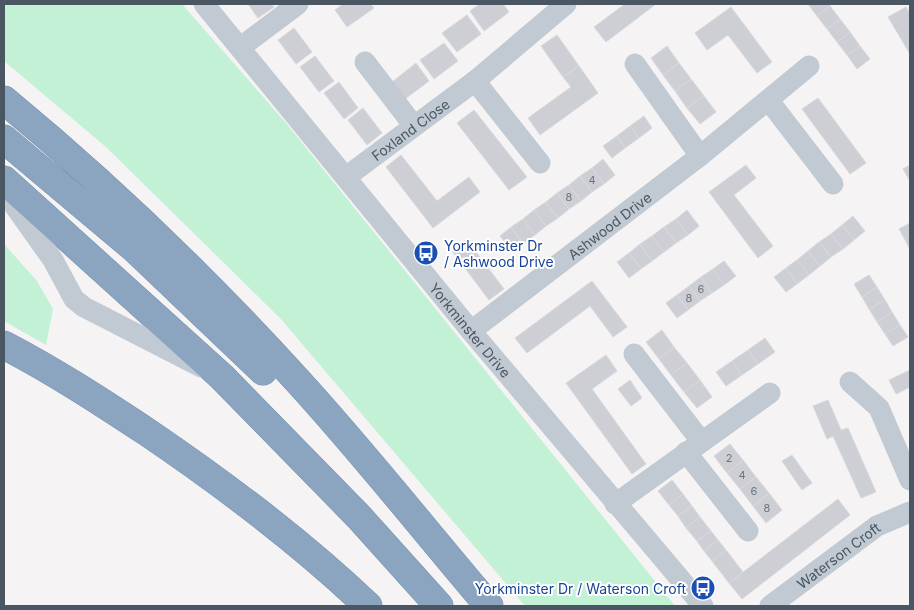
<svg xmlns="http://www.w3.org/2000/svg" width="914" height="610" viewBox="0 0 914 610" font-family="Inter,sans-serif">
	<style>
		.green { fill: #c3f1d5 }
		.building { fill: #cdcfd5; stroke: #d7d9de }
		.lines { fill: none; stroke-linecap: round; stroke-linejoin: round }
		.highway-casing { stroke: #7690ad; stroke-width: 29 }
		.minor { stroke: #c1cad2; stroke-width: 21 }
		.highway { stroke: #8ba5c1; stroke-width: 28 }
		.labels { text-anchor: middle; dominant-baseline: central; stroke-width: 4; stroke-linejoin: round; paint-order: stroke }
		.number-label { font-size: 11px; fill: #6b747e }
		.street-label { font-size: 14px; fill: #4a5661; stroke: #fff }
		.transit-label { font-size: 14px; fill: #164399; stroke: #fff; text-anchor: start }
	</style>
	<rect width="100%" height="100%" fill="#f5f3f3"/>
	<path class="green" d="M4,4H182L286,123L675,606H525L280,318L106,147L4,61Z
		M4,244L37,281L53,309L46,345L4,321Z"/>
	<path class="building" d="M248,4H271L274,7L258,18Z
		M343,4H370L374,8L347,27L335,10Z
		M480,4H503L509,12L484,31L470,11Z
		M625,4H656L606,42L594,27Z
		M808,4H829L830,6L817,16Z
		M830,6L840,19L827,29L817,16Z
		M731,7L772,62L757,73L728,35L707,50L695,33Z
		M906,7L910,13V54L888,17Z
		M467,15L481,34L457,52L442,33Z
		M840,19L850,32L837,42L827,29Z
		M294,28L312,52L296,64L278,40Z
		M850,32L860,46L847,55L837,42Z
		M557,35L579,66L563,77L541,46Z
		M444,43L458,61L434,79L420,60Z
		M667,46L679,63L663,75L651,58Z
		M860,46L870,59L857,69L847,55Z
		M315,56L334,81L319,92L300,67Z
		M416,63L429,81L405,99L392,82Z
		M679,63L691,79L675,91L663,75Z
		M579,66L598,93L540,135L528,118L571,87L563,77Z
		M691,79L704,96L687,108L675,91Z
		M339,82L358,108L344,119L324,93Z
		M704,96L716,112L700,124L687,108Z
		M818,98L866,163L850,174L802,109Z
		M363,108L382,133L367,145L348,120Z
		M474,110L527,177L509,190L457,123Z
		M644,116L652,128L639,138L630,126Z
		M630,126L639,138L625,148L617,136Z
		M617,136L625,148L612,158L603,146Z
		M401,155L437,201L469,177L480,192L433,228L386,167Z
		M603,159L615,175L604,184L592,168Z
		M746,165L756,178L734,195L773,246L758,258L709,192Z
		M910,165V181L903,169Z
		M592,168L604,184L592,192L580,176Z
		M580,176L592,192L581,201L569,185Z
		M569,185L581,201L569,209L557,193Z
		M557,193L569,209L558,218L546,202Z
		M546,202L558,218L546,226L534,210Z
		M534,210L546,226L535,235L523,219Z
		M687,210L699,226L688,235L676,219Z
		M853,216L865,231L854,240L842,225Z
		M523,219L535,235L523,243L511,227Z
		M676,219L688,235L676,243L664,227Z
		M910,223V249L899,229Z
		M842,225L854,240L843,249L831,234Z
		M511,227L523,243L512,251L500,236Z
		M664,227L676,243L664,252L652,236Z
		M831,234L843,249L831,257L819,242Z
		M652,236L664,252L652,261L640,244Z
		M467,240L504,289L489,300L452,251Z
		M819,242L831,257L820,266L808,251Z
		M640,244L652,261L641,269L629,253Z
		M808,251L820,266L809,275L797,260Z
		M629,253L641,269L629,278L617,262Z
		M797,260L809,275L797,284L786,268Z
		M724,261L736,276L724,285L713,269Z
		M786,268L797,284L786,292L774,277Z
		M713,269L724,285L712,293L701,277Z
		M869,275L877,287L862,297L854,284Z
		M701,277L712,293L700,301L689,286Z
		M592,281L627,327L613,337L590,306L527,353L515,338Z
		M689,286L700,301L688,310L677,295Z
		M877,287L885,300L869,309L862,297Z
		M677,295L688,310L677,318L666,303Z
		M885,300L892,312L877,322L869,309Z
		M892,312L900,325L885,334L877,322Z
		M900,325L908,337L893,346L885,334Z
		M662,330L674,347L659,359L646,342Z
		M765,338L775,352L758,364L748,350Z
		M674,347L687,363L671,375L659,359Z
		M748,350L758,364L742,375L732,361Z
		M606,355L617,371L592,389L646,464L632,474L566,383Z
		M732,361L742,375L726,386L716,372Z
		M687,363L700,380L684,392L671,375Z
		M910,370V387L896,394L889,380Z
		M630,380L642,398L631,406L618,389Z
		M700,380L712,397L697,408L684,392Z
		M828,400L841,430L848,428L876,492L861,498L833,436L827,439L813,406Z
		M730,444L743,460L727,473L714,456Z
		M792,455L812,483L802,490L782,461Z
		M743,460L756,477L740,489L727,473Z
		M756,477L769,493L753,506L740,489Z
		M672,480L683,494L669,505L658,491Z
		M769,493L782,510L766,523L753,506Z
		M683,494L692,506L678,516L669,505Z
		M838,499L850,515L742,599L729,583Z
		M692,506L700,517L686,528L678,516Z
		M700,517L711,531L697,541L686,528Z
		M711,531L718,540L704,551L697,541Z
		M718,540L726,550L712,561L704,551Z
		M726,550L743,572L729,583L712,561Z"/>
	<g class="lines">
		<defs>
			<path id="highway" d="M4,100C107,185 205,279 296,379C363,452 425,531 489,606
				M4,139L135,249L263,371
				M4,180L222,377L359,517L439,606
				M4,345C54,371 100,401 147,432C225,485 300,541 368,606"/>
		</defs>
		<use href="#highway" class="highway-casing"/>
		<g class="minor">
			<path id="s1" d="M204,4L471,331L703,606"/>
			<path d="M241,47L298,4"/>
			<path d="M365,62L414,126"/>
			<path d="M635,64L700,156"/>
			<path d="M475,81L540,163"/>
			<path d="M769,101L833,184"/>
			<path id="s2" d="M346,177L475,81L566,4"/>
			<path d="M4,191L53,260L74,299L84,307L201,367"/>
			<path id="s3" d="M471,331L700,156L809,66"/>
			<path d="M634,354L701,441"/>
			<path d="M850,382L879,408L910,480"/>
			<path d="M686,452L748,531"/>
			<path d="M615,504L770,393"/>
			<path id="s4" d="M770,606L877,526L910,512"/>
		</g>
		<use href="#highway" class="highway"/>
	</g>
	<defs>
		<symbol id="bus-disc" viewBox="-11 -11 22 22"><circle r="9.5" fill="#1a4fb4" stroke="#fff"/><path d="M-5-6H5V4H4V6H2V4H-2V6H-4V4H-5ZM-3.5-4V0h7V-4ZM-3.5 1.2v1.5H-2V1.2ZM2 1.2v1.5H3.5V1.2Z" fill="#fff"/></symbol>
	</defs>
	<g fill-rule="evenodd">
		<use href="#bus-disc" x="412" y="239" width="28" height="28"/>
		<use href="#bus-disc" x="689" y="574" width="28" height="28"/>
	</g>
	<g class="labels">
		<g class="number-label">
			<text x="592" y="180">4</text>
			<text x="569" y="197">8</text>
			<text x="701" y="289">6</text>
			<text x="689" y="298">8</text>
			<text x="729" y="458">2</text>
			<text x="742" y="475">4</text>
			<text x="754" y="491">6</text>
			<text x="767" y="508">8</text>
		</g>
		<g class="street-label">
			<text stroke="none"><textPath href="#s2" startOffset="80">Foxland Close</textPath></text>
			<text stroke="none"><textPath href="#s3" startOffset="174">Ashwood Drive</textPath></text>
			<text stroke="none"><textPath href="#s1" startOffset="421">Yorkminster Drive</textPath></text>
			<text stroke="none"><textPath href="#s4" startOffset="85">Waterson Croft</textPath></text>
		</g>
		<g class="transit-label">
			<text x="444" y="245">Yorkminster Dr<tspan x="444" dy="16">/ Ashwood Drive</tspan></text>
			<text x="686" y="588" text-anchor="end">Yorkminster Dr / Waterson Croft</text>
		</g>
	</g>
	<rect width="914" height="610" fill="none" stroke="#4a5661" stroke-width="10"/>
</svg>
